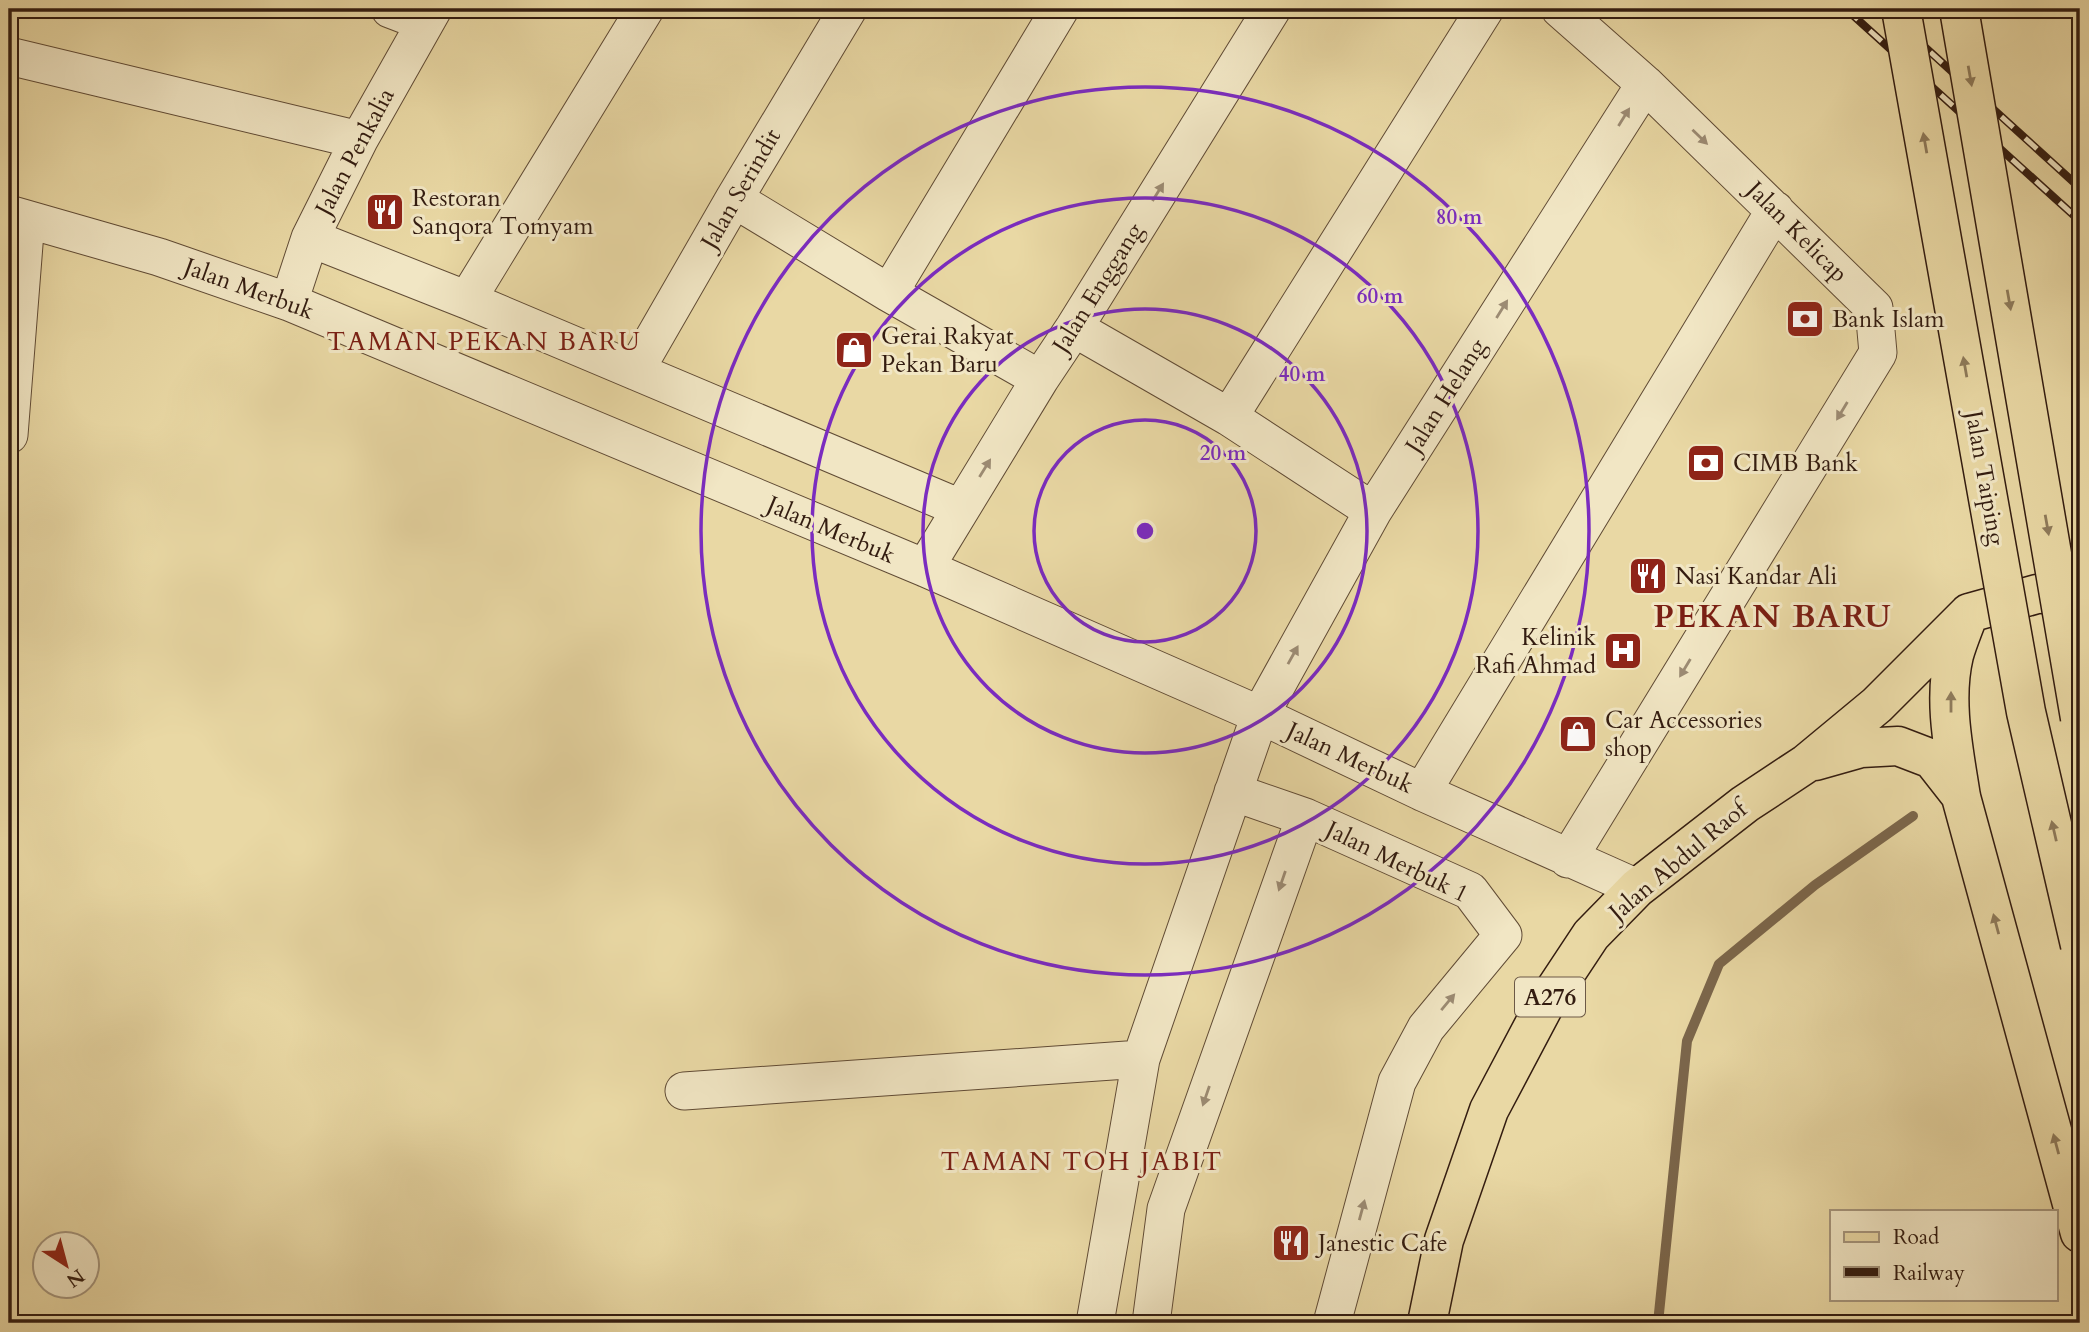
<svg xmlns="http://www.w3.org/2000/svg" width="2089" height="1332" viewBox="0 0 2089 1332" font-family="Cardo,serif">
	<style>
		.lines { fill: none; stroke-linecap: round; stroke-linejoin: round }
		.stream { stroke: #7b664b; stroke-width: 10 }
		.minor-casing { stroke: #604b35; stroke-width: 39 }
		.major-casing { stroke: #331c10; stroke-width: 41 }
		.minor { stroke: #f1e6c4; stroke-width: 37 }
		.major { stroke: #e9d8a4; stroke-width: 38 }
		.rail-casing { stroke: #331c10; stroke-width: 8 }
		.rail { stroke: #f1e6c4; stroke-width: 5; stroke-dasharray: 16; stroke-linecap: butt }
		.major-bridge-casing { stroke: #331c10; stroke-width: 41; stroke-linecap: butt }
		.major-bridge { stroke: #e9d8a4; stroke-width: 38 }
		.oneway { fill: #8e7a5a }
		.oneway2 { fill: #9c8b73 }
		.ring { fill: none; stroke: #7b2cbf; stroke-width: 3.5 }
		.labels { text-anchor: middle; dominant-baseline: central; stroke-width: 6; stroke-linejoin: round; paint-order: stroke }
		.shield { fill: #f1e6c4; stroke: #6c5946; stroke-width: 2 }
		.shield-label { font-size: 23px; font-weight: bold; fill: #331c10 }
		.street-label { font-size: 24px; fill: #331c10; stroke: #f1e6c4 }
		.poi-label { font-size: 24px; fill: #331c10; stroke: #f1e6c4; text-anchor: start }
		.neighbourhood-label { font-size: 26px; letter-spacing: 2px; fill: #7a1f14; stroke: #f1e6c4 }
		.district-label { font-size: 32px; font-weight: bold; letter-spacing: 2px; fill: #7a1f14; stroke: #f1e6c4 }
		.centre { fill: #7b2cbf; stroke: #f1e6c4; stroke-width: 3.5 }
		.ring-label { font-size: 21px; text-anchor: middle; font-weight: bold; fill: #7b2cbf; stroke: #f1e6c4; stroke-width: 6; stroke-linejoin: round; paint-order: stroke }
	</style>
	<rect width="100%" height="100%" fill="#e9d8a4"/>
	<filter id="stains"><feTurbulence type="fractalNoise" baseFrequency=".00286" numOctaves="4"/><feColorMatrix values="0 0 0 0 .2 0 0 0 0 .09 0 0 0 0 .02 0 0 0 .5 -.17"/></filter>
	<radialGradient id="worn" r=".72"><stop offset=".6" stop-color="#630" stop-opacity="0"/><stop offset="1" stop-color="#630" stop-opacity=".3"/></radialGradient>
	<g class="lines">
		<path class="stream" d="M1658,1323L1687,1041L1719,964L1815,885L1913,816"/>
		<defs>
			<path id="minor" d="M390,9L424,22
				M1560,9L1645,84L1874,308L1878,353L1568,859
				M9,56L359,140
				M734,199L889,293L1040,379
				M9,214L159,257L289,302L925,568L1260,715L1422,792L1637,888
				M310,238L467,300L960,508
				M889,293L1060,9
				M467,300L645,9
				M289,302L310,238L359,140L433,9
				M1074,328L1229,417L1373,511
				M635,371L734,199L848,9
				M1229,417L1485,9
				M9,435L26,219
				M925,568L1040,379L1074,328L1272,9
				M1233,792L1305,817L1470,891L1503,935L1426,1028L1397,1082L1332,1323
				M1422,792L1775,210
				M684,1091L1141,1059
				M1095,1323L1141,1059L1260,715L1373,511L1645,84
				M1151,1323L1166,1209L1305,817"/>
			<path id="major" d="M2080,593L2037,594L1969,613C1964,627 1958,641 1954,655C1943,701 1954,751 1961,797L2080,1233
				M1815,761L1861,748L1898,746L1932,759L1961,796
				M1427,1323L1444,1240L1489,1110L1544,1006L1591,935L1637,888L1745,804L1807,763L1877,705L1969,613"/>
		</defs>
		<use href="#minor" class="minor-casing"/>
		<use href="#major" class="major-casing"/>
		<use href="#minor" class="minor"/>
		<use href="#major" class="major"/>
		<defs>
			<path id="rail" d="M1846,9L2080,221
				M1883,9L2080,188"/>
		</defs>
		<use href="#rail" class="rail-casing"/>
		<use href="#rail" class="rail"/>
		<defs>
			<path id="major-bridge" d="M1901,9L2026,712L2080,945
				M1959,9L2080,718"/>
		</defs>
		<use href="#major-bridge" class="major-bridge-casing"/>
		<use href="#major-bridge" class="major-bridge"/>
	</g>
	<defs><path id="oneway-solid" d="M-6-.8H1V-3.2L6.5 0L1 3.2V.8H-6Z" transform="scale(1.75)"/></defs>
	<g class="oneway">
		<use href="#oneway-solid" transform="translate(1970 76) rotate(80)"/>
		<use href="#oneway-solid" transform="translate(1925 143) rotate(-100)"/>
		<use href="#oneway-solid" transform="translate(2009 300) rotate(80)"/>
		<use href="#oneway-solid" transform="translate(1965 367) rotate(-100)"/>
		<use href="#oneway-solid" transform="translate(2047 525) rotate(80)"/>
		<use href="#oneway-solid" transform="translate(1951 702) rotate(-90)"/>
		<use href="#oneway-solid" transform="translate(2054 831) rotate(-103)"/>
		<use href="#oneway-solid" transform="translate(1996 924) rotate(-105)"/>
		<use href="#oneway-solid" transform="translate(2056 1144) rotate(-105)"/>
	</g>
	<g class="oneway2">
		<use href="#oneway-solid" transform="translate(1624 117) rotate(-58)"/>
		<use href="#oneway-solid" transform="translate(1700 137) rotate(44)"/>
		<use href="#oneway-solid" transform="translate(1158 192) rotate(-58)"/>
		<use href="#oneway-solid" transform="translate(1502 309) rotate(-58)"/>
		<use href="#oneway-solid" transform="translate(1842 411) rotate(121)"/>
		<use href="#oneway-solid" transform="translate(985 468) rotate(-58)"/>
		<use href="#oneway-solid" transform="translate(1293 655) rotate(-61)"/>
		<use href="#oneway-solid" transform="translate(1685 668) rotate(121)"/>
		<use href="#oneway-solid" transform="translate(1282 881) rotate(109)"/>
		<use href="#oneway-solid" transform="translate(1448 1002) rotate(-50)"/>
		<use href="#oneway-solid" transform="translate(1206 1096) rotate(109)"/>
		<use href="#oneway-solid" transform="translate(1362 1210) rotate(-75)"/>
	</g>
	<g class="ring">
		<circle cx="1145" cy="531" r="111"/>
		<circle cx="1145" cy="531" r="222"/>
		<circle cx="1145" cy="531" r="333"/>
		<circle cx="1145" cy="531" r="444"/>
	</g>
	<defs>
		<symbol id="restaurant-square" viewBox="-11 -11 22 22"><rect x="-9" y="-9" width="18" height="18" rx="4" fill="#8f2418" stroke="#f1e6c4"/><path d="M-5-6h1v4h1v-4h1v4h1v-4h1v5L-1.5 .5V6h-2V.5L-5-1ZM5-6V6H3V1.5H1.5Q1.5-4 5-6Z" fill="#fff"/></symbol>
		<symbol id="bank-square" viewBox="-11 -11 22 22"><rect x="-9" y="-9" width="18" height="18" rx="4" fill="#8f2418" stroke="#f1e6c4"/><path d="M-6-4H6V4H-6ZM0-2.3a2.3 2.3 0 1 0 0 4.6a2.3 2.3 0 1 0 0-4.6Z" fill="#fff"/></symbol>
		<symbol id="shop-square" viewBox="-11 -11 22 22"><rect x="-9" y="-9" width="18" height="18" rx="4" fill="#8f2418" stroke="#f1e6c4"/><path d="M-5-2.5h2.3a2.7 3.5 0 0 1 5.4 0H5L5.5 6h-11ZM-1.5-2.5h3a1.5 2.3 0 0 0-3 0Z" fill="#fff"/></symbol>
		<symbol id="hospital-square" viewBox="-11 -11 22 22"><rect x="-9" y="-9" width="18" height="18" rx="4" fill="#8f2418" stroke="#f1e6c4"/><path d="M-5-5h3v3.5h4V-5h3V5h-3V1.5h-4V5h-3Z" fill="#fff"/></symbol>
	</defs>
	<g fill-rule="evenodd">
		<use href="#restaurant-square" x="363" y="190" width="44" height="44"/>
		<use href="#bank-square" x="1783" y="297" width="44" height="44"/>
		<use href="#shop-square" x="832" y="328" width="44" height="44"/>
		<use href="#bank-square" x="1684" y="441" width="44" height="44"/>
		<use href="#restaurant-square" x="1626" y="554" width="44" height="44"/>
		<use href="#hospital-square" x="1601" y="629" width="44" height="44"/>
		<use href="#shop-square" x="1556" y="712" width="44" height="44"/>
		<use href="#restaurant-square" x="1269" y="1221" width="44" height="44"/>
	</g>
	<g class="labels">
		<rect class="shield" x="1515" y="977.5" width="70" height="39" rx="5"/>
		<g class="shield-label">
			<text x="1550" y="997">A276</text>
		</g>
		<g class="street-label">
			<text transform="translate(355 152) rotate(-62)">Jalan Penkalia</text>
			<text transform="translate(741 189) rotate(-60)">Jalan Serindit</text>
			<text transform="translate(1797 232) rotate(45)">Jalan Kelicap</text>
			<text transform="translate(1098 288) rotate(-58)">Jalan Enggang</text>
			<text transform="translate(249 289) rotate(20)">Jalan Merbuk</text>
			<text transform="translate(1446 396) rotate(-58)">Jalan Helang</text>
			<text transform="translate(1985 478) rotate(80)">Jalan Taiping</text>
			<text transform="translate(831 530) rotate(23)">Jalan Merbuk</text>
			<text transform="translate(1350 758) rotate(25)">Jalan Merbuk</text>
			<text transform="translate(1678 861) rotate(-40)">Jalan Abdul Raof</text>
			<text transform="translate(1397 862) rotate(26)">Jalan Merbuk 1</text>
		</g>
		<g class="poi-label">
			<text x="412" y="198">Restoran<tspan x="412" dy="28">Sanqora Tomyam</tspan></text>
			<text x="1832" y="319">Bank Islam</text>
			<text x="881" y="336">Gerai Rakyat<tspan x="881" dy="28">Pekan Baru</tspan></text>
			<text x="1733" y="463">CIMB Bank</text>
			<text x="1675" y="576">Nasi Kandar Ali</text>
			<text x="1596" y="637" text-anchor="end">Kelinik<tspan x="1596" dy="28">Rafi Ahmad</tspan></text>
			<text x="1605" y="720">Car Accessories<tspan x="1605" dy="28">shop</tspan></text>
			<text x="1318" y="1243">Janestic Cafe</text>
		</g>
		<g class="neighbourhood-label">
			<text x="484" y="341">TAMAN PEKAN BARU</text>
			<text x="1082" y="1161">TAMAN TOH JABIT</text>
		</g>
		<g class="district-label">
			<text x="1773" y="617">PEKAN BARU</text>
		</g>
	</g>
	<circle cx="1145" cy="531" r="10" class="centre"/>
	<g class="ring-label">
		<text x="1459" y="224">80 m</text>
		<text x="1380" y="303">60 m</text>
		<text x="1302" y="381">40 m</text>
		<text x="1223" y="460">20 m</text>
	</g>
	<rect width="2089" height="1332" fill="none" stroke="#e9d8a4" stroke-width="35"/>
	<rect x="10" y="10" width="2068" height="1311" fill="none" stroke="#331c10" stroke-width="3.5"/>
	<rect x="18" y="18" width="2054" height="1297" fill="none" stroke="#331c10" stroke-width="2"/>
	<rect x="1830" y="1210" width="228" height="91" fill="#f1e6c4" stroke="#a5957c" stroke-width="2"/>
	<rect x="1844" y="1232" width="35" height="10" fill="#e9d8a4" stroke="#a5957c" stroke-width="2"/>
	<text x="1893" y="1244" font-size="21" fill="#331c10">Road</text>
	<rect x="1844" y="1267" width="35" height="10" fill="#331c10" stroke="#a5957c" stroke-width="2"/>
	<text x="1893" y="1280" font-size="21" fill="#331c10">Railway</text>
	<g transform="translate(66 1265) rotate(144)"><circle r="33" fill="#f1e6c4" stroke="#a5957c" stroke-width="2"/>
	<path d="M0-5L12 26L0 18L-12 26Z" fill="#8f2418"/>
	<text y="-10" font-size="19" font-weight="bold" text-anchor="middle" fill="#331c10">N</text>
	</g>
	<rect width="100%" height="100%" filter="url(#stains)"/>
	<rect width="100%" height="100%" fill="url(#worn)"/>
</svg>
